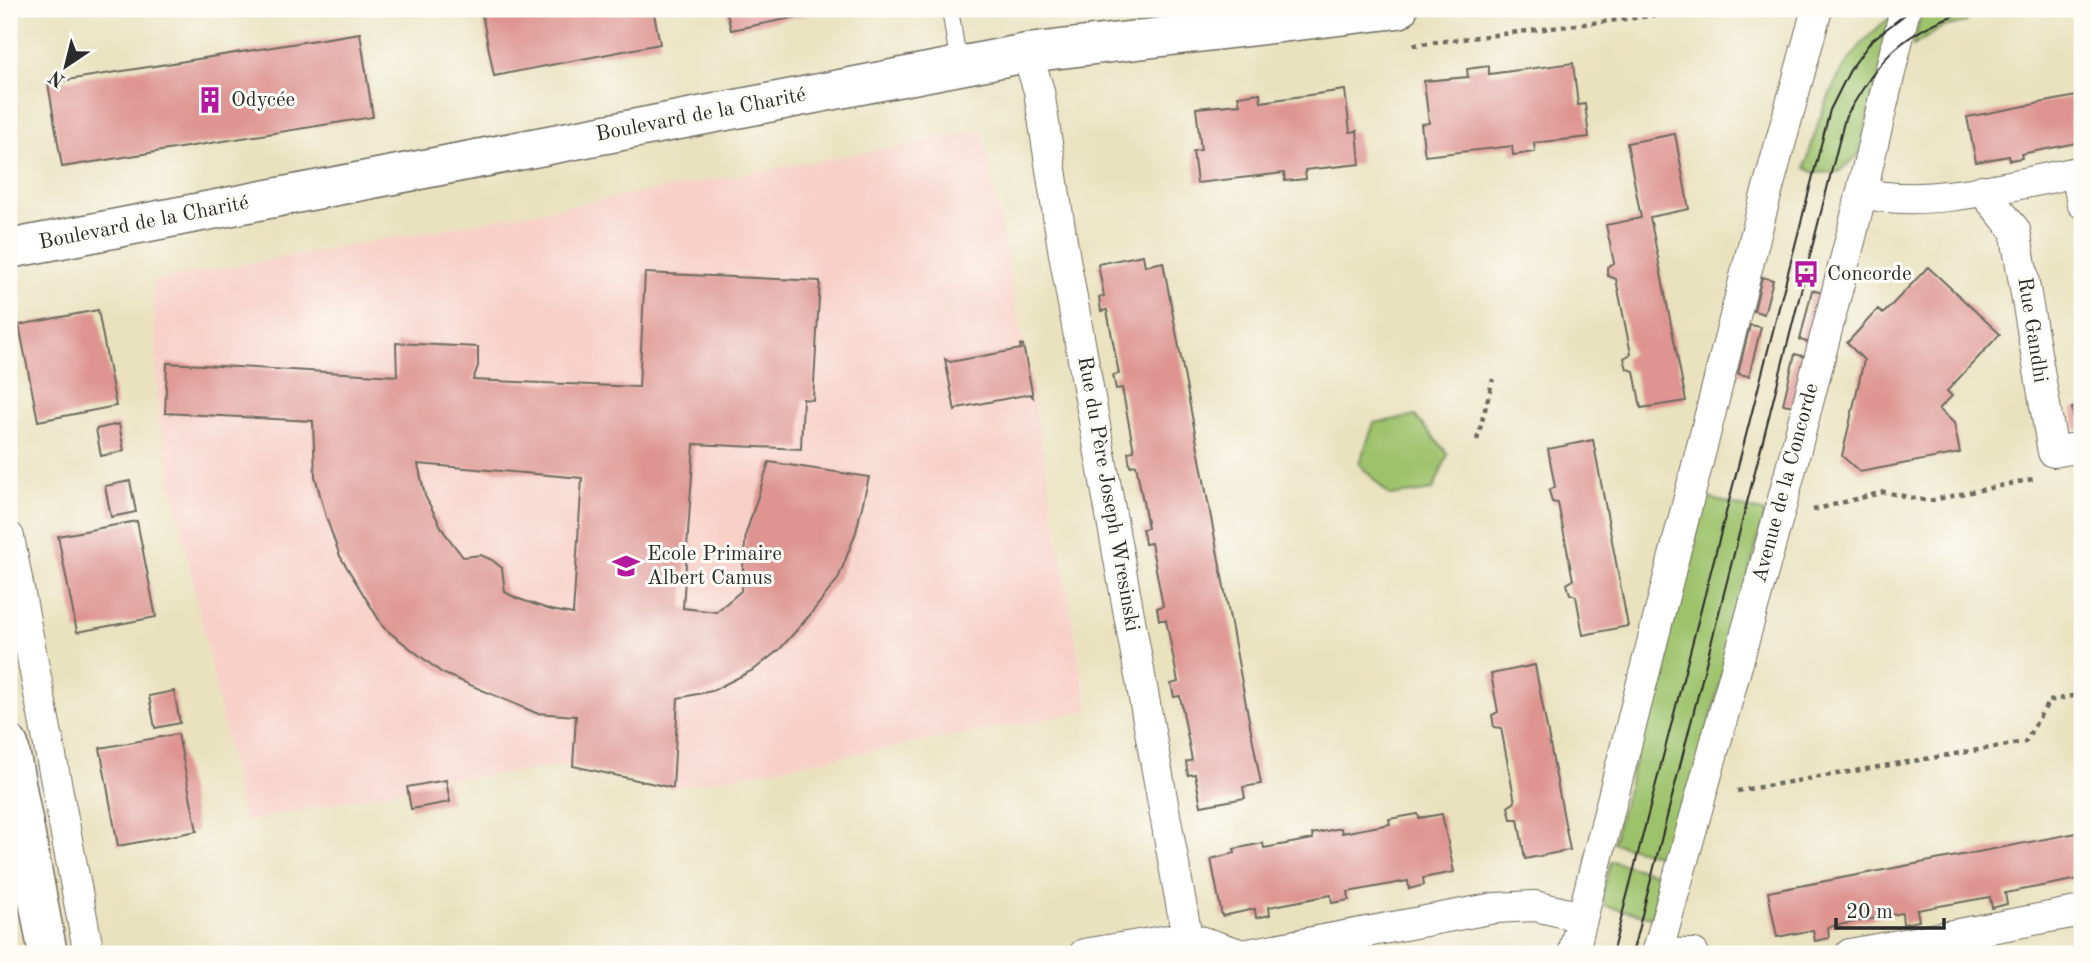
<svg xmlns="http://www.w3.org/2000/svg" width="2091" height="963" viewBox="0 0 2091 963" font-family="'Old Standard TT',serif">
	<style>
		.built { fill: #f7d1c8 }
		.green { fill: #9ec26c; stroke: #64764c; stroke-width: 2 }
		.building { fill: #de9591; fill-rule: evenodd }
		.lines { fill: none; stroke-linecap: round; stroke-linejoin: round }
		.service-casing { stroke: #6e6b5f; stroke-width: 18 }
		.minor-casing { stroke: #6e6b5f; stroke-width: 32 }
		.tertiary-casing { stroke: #6e6b5f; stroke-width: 41 }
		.secondary-casing { stroke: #6e6b5f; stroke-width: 41 }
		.path { stroke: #6e6b5f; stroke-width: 4.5; stroke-dasharray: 5 5; stroke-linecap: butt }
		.service { stroke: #fff; stroke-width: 16 }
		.minor { stroke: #fff; stroke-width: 30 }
		.tertiary { stroke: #fff; stroke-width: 38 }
		.secondary { stroke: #fff; stroke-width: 38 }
		.tram { stroke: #2b2b2b; stroke-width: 2 }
		.labels { text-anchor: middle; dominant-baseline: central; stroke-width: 6; stroke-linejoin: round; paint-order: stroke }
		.poi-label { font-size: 21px; fill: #2b2b2b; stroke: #fdfcf7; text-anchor: start }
		.street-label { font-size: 21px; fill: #2b2b2b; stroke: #fdfcf7 }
	</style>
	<rect width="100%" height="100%" fill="#fdfcf7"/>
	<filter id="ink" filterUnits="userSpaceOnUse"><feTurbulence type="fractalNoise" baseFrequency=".0143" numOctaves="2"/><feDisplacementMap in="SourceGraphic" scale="14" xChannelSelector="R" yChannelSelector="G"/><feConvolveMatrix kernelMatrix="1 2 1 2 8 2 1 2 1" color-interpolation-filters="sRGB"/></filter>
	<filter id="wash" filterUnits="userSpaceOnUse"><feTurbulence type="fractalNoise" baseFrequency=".00686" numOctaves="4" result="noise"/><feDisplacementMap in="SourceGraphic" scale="28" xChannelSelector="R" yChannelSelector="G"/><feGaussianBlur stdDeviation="1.57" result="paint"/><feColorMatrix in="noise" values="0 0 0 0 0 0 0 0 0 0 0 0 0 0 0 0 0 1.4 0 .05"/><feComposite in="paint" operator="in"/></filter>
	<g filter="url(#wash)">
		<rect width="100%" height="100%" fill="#e9e2bf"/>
		<path class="built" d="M982,131L1033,395L1088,711L673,788L573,766L446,780L244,822L159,421L153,281Z"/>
		<path class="green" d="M1922,9H1965L1967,22L1943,27L1913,46Z
			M1895,14L1859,155L1838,172L1815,173L1805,168C1822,105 1840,53 1895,14Z
			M1415,416L1448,454L1433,490L1390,496L1359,464L1374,423Z
			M1705,497L1765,513L1673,859L1613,843Z
			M1611,861L1666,876L1654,914L1651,917L1605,906L1601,896Z"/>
		<g id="blocks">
			<path class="building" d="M481,9H653L660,44L494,76Z
				M726,9H832V10L731,30Z
				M360,33L373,117L62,167L48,83Z
				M1573,63L1578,105L1585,104L1589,137L1534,143L1535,152L1513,155L1512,146L1425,156L1421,124L1429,123L1424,81L1468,77L1467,69L1489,66V74Z
				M1345,90L1350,132L1357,131L1360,164L1305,170L1306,179L1285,181L1284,173L1197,183L1193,151L1201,150L1196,108L1240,104L1238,96L1260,93L1261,102Z
				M2082,95V142L2021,154L2022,158L2010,160L2009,156L1976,162L1967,117Z
				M1675,134L1689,209L1650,217L1686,401L1641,408L1634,371L1627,369L1624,358L1631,354L1616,279L1608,276L1607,272V267L1614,263L1606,225L1641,218L1627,143Z
				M1143,255L1145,266L1163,262L1261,784L1243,787L1245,798L1201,806L1195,774L1188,775L1186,762L1192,760L1180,696L1174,697L1171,684L1178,682L1166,620H1159L1157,608L1163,606L1151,543L1145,544L1144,537L1142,529L1148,528L1136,465L1130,466L1128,452L1134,451L1122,388L1116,389L1113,375L1119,374L1107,310L1101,311L1099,297L1104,296L1098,264Z
				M1928,267L2000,334L1947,391L1952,396L1939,409L1954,423L1960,453L1860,472L1842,456L1864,360L1847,343L1878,309L1883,314Z
				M645,273L820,281L813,400L803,399L801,449L694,444L683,608L716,612L741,591L746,533L769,462L869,477L856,532L838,579L809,616L780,649L755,669L712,691L678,698L673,788L573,766L576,716L536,713L442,673L384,628L340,556L326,517L315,476L313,421L165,413L167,363L397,376L396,343L478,347V366L473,380L639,387ZM418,464L582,478L573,614L551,610L516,598L505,592L502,568L492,560L481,555L463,557L444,532L425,496Z
				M1762,277L1773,280L1764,314L1754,311Z
				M1812,290L1822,293L1811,343L1800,340Z
				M98,310L116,406L38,421L19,325Z
				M1750,325L1761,327L1749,376L1738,374Z
				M1020,345H1023L1033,397L1030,394L958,408L955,411L945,359L950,362L1021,349Z
				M1795,354L1806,357L1794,406L1783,404Z
				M2082,406V429L2076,430L2072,408Z
				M119,424L124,451L101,456L96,429Z
				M1593,440L1628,626L1583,635L1576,596L1570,594L1567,584L1573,580L1558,503L1552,502L1549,490L1555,487L1548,449Z
				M130,481L136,512L111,517L105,486Z
				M137,521L156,617L77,632L58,536Z
				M1535,665L1570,850L1525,859L1518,819H1511L1508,807L1515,802L1501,728L1494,727L1492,715L1498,712L1491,674Z
				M174,691L180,723L155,728L149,696Z
				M178,734L197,831L118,846L100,748Z
				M446,780L450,802L411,809L407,787Z
				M1418,814L1419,818L1442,814L1454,872L1423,878L1424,885L1409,889L1408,881L1348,892L1349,900L1332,903L1331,895L1269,907L1270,915L1256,918L1255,909L1222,916L1211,859L1235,853L1234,849L1263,843L1264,848L1313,839L1312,834L1341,828L1342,833L1390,824L1389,819Z
				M2082,832V893L2079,879L2005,893L2007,904L1992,908L1990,897L1917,910L1919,921L1903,924L1902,913L1828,927L1829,938L1815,941L1813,930L1777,937L1768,892Z"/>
		</g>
	</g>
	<g filter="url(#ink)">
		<use href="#blocks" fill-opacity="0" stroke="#6e6b5f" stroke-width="2"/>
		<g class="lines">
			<defs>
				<path id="service" d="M950,9L959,66"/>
				<path id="minor" d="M1027,53L1039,91L1063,248L1187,937
					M2076,172L2082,203
					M1982,190L2015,230L2053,452L2082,447
					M1862,193C1928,209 2016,184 2082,171
					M9,537L89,954
					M1657,953L1694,954
					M1084,954L1187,937L1240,954
					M1248,954L1495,908L1535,906L1582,917
					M1573,954L1762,210L1817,9
					M1657,954L1782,503L1852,233L1905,9
					M1850,954L2082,911"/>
				<path id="tertiary" d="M9,249L1027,53L1398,9"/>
				<path id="secondary" d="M9,745L48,954"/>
			</defs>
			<use href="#service" class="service-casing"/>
			<use href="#minor" class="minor-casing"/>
			<use href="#tertiary" class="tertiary-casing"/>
			<use href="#secondary" class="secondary-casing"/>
			<path class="path" d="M1413,45L1707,9
				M1477,440L1493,379
				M1813,510L1884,492L1928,501L2033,479
				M1737,791L2025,742L2049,701L2082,694"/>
			<use href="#service" class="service"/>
			<use href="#minor" class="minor"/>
			<use href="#tertiary" class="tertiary"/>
			<use href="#secondary" class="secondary"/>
			<path class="tram" d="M1612,954L1830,110L1850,70L1871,41L1912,9
				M1632,954L1845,118C1882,55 1900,33 1971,9"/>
		</g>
	</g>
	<defs>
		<symbol id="building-bare" viewBox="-9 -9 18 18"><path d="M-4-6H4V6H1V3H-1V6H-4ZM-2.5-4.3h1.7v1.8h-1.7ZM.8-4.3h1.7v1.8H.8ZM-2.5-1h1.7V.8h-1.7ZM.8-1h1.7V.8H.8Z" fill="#b5179e" stroke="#fdfcf7" stroke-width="2.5" paint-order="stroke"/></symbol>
		<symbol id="bus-bare" viewBox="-9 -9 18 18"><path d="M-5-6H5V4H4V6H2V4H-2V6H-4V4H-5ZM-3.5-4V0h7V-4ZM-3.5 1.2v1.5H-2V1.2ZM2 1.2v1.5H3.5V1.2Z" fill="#b5179e" stroke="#fdfcf7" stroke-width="2.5" paint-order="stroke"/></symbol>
		<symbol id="school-bare" viewBox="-9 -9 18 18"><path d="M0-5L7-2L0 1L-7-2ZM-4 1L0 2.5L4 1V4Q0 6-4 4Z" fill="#b5179e" stroke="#fdfcf7" stroke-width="2.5" paint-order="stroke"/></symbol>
	</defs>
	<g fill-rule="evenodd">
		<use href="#building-bare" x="191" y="81" width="38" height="38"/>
		<use href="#bus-bare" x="1787" y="255" width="38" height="38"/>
		<use href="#school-bare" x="607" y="547" width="38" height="38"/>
	</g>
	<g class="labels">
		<g class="poi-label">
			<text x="231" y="100">Odycée</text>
			<text x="1827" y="274">Concorde</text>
			<text x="647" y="554">Ecole Primaire<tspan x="647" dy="24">Albert Camus</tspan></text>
		</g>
		<g class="street-label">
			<text transform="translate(701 115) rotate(-11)">Boulevard de la Charité</text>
			<text transform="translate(144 223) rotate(-11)">Boulevard de la Charité</text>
			<text transform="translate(2032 330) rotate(81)">Rue Gandhi</text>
			<text transform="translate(1786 483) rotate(-75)">Avenue de la Concorde</text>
			<text transform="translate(1108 494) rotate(80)">Rue du Père Joseph Wresinski</text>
		</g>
	</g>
	<rect width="2091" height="963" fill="none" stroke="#fdfcf7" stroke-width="35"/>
	<g transform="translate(66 66) rotate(215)" stroke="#fdfcf7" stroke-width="5" paint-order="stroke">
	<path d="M0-5L12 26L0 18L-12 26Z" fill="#2b2b2b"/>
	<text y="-10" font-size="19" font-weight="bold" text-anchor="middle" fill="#2b2b2b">N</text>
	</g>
	<path d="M1836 918v10h108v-10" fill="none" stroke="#2b2b2b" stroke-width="3.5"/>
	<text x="1846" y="918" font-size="21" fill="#2b2b2b" stroke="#fdfcf7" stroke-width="5" paint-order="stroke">20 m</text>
</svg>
